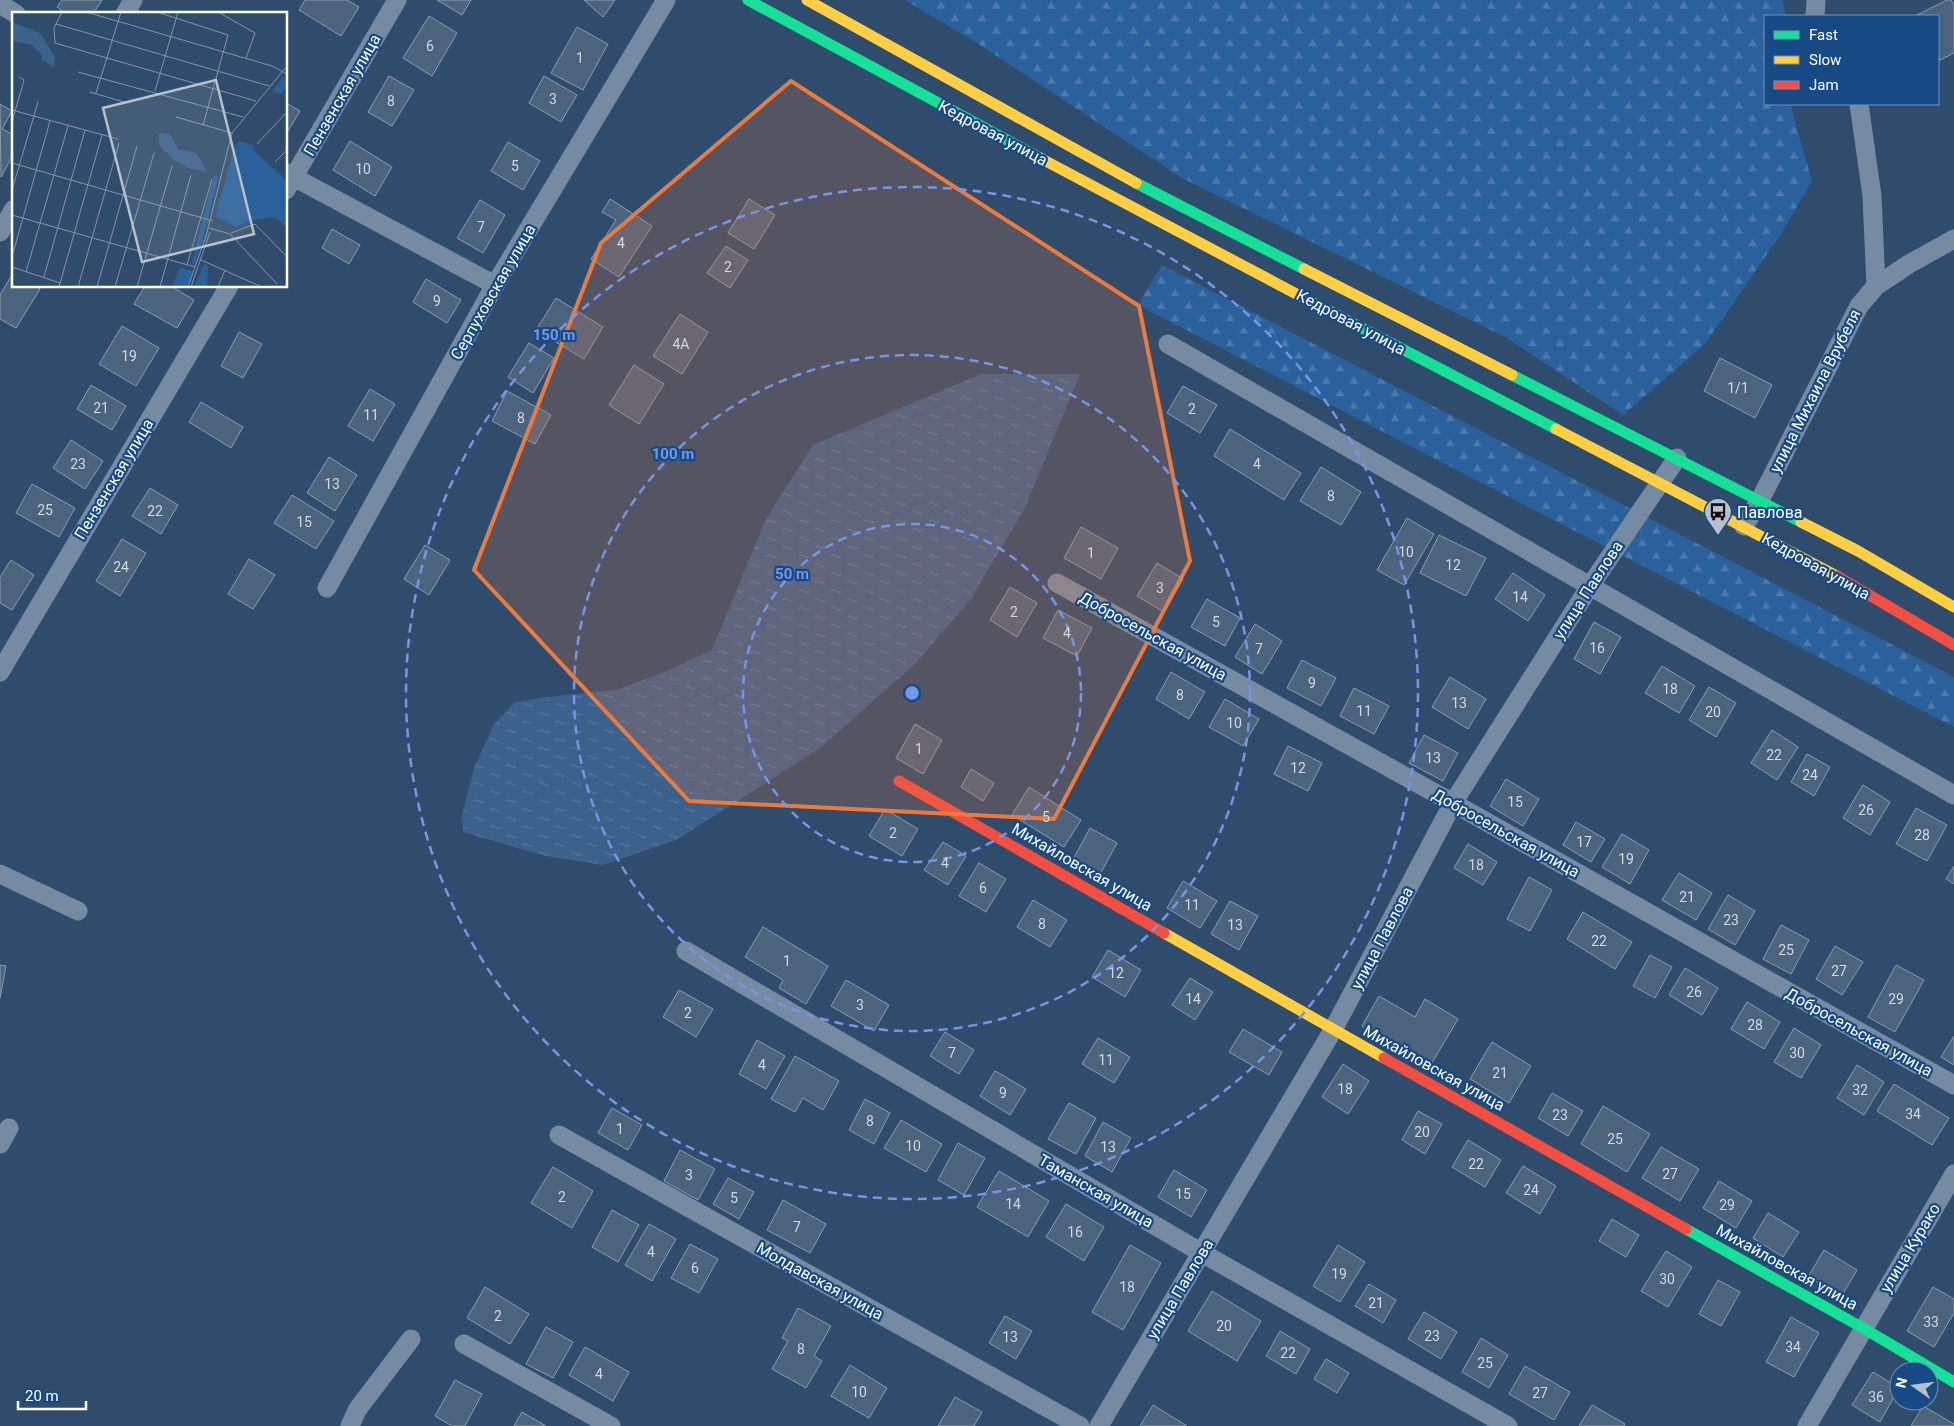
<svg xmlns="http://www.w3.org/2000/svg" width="1954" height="1426" viewBox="0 0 1954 1426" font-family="Roboto,sans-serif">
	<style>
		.forest { fill: url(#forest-firs) }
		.water { fill: url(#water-ripples) }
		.building { fill: #4c637d; stroke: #8a9cb0 }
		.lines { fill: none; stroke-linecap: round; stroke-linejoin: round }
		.street { stroke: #768ba2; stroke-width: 19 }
		.fast { stroke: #16e098; stroke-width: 11 }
		.slow { stroke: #ffcf43; stroke-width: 11 }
		.jam { stroke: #f24e42; stroke-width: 11 }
		.marked { fill: #ed7a3d; fill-opacity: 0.2; stroke: #ed7a3d; stroke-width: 4; stroke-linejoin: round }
		.ring { fill: none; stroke: #7795e8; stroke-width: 2.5; stroke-dasharray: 9 6 }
		.labels { text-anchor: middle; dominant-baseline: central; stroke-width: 4.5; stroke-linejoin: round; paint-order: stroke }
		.number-label { font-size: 14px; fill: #d2d8de }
		.street-label { font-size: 16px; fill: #fff; stroke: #174a85 }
		.poi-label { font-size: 16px; fill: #fff; stroke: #174a85; text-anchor: start }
		.inset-road { fill: none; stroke: #8394a7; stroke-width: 1 }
		.view { fill: #b7c0cc; fill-opacity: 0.15; stroke: #b7c0cc; stroke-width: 2.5 }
		.inset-edge { fill: none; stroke: #fff; stroke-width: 2.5 }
		.centre { fill: #7795e8; stroke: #174a85; stroke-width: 2.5 }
		.ring-label { font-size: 15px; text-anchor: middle; font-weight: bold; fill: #7795e8; stroke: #174a85; stroke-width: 4.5; stroke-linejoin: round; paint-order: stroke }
	</style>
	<defs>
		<pattern id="forest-firs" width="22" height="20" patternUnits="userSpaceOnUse" patternTransform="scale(1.25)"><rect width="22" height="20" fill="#2a619c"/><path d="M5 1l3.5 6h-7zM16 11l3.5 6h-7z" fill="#4a79ab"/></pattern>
		<pattern id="water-ripples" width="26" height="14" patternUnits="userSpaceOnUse" patternTransform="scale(1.25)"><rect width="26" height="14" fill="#3c618c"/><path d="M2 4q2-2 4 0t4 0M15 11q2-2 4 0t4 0" fill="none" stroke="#59799d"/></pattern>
	</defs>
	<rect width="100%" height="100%" fill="#304c6c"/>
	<path class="forest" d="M905,0H1782L1786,16H1765V104H1790L1812,181L1779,237L1705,344L1623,415L1507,338L1182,178L977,43Z
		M1162,265L1954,677V727L1138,305Z"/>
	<path class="water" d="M981,374H1080L1025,508L971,599L916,663L819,749L676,840L603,865L545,856L463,832L462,815L474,768L494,724L515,702L547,697L617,690L669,670L712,650L766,519L813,445Z"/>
	<path class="building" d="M62,0H102L93,14H67L57,7Z
		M305,0H347L359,7L341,36L299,10Z
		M437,0H471L462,15Z
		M584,0H615L603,17Z
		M1947,0H1951L1954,5V53L1938,61V16H1915Z
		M429,16L457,33L432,76L403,58Z
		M577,27L608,44L583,90L551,73Z
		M389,76L414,90L392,126L368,112Z
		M544,76L577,95L561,122L529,103Z
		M286,103L300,111L286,134Z
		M0,104L12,111L2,129L14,135V153L1,177Z
		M350,141L392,167L375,196L333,170Z
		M508,142L540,161L523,190L491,171Z
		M610,199L652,226L619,277L591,259L616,220L602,212Z
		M749,199L775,215L754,249L728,233Z
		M480,200L505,215L483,253L457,238Z
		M332,229L360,245L349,264L322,248Z
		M726,246L748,260L730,288L707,273Z
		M13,273L14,286H35L40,289L16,328L0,319V295Z
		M426,279L461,300L447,323L413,302Z
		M145,286H171L194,300L177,328L134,304Z
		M556,298L603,327L584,359L536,330Z
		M680,314L708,332L682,374L653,356Z
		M122,326L159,348L136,386L99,364Z
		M239,332L262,344L243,378L221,366Z
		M529,343L554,358L533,393L508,377Z
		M1720,358L1772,385L1755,418L1704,391Z
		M634,365L664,384L639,424L609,405Z
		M91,385L126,406L112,430L77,409Z
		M1183,386L1217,405L1200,433L1167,413Z
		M370,389L395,404L373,441L348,426Z
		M507,391L551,415L535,444L492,421Z
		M201,402L243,427L231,448L189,422Z
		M1230,429L1301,473L1284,500L1214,456Z
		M71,440L103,461L85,489L53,468Z
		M329,457L357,475L335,511L307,493Z
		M1321,467L1361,492L1341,525L1300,501Z
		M32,484L75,508L59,537L16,513Z
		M150,488L178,505L161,534L132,516Z
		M292,495L334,521L316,549L274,523Z
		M1407,518L1434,534L1404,585L1377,570Z
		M1081,527L1118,548L1101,579L1064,558Z
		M1439,535L1486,558L1466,596L1420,573Z
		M122,539L146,553L120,596L96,581Z
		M425,545L450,560L429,595L404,579Z
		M249,559L275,575L253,609L228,594Z
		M11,560L34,575L12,610L0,603V577Z
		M1157,563L1183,579L1164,612L1137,596Z
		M1513,573L1545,595L1528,621L1495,599Z
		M1010,587L1037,603L1017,637L990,620Z
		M1207,599L1240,618L1225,646L1191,627Z
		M1058,610L1092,628L1077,656L1043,638Z
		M1594,622L1621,637L1600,674L1574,659Z
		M1255,624L1282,641L1262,674L1235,657Z
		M1302,660L1336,678L1321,706L1287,688Z
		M1662,666L1695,686L1679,713L1645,693Z
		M1171,672L1205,692L1189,719L1156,699Z
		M1450,677L1486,699L1468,729L1432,707Z
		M1709,687L1736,703L1716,737L1689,720Z
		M1354,688L1389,706L1374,734L1340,716Z
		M1225,699L1259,719L1243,746L1209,727Z
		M915,724L942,740L923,774L896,758Z
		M1772,730L1798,747L1777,780L1751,763Z
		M1424,735L1458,753L1443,781L1409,763Z
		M1288,746L1322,763L1308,791L1274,774Z
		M1807,754L1830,767L1814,796L1791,782Z
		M971,769L994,783L983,801L961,787Z
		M1506,779L1539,799L1523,826L1490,806Z
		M1863,785L1890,802L1870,835L1843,818Z
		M1029,787L1081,820L1064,847L1012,815Z
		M1916,808L1947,825L1927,861L1896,844Z
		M885,809L918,829L902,856L869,836Z
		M1576,822L1605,839L1591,862L1563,845Z
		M1090,828L1117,843L1097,880L1070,865Z
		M1622,834L1649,850L1630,884L1602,867Z
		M943,842L966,856L948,885L924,870Z
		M1468,844L1497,862L1483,885L1454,868Z
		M979,863L1006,879L986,912L959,896Z
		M1954,866V884L1946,879Z
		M1679,873L1712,893L1696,920L1662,900Z
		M1529,877L1552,890L1530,931L1507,919Z
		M1183,881L1217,901L1200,928L1167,908Z
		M1728,895L1755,911L1735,945L1708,929Z
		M1033,900L1067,920L1050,947L1017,927Z
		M1230,901L1258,916L1239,950L1211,934Z
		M1583,912L1632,942L1615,969L1567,939Z
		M1781,925L1809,940L1791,974L1763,959Z
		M763,927L828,966L806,1004L779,988L783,980L745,957Z
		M1835,946L1863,962L1842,995L1816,979Z
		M1108,950L1141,970L1125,997L1092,977Z
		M1650,955L1672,967L1655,998L1633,986Z
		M0,965L6,966L0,998Z
		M1896,965L1924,980L1895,1032L1868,1017Z
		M1685,968L1718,988L1702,1015L1669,995Z
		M1190,978L1213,992L1195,1020L1172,1005Z
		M846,980L889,1005L874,1031L831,1006Z
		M679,990L713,1009L696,1037L663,1017Z
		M1379,996L1415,1017L1425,999L1458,1019L1430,1066L1362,1026Z
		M1747,1002L1780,1022L1764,1049L1731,1029Z
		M1794,1028L1821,1045L1801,1078L1774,1062Z
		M1243,1029L1282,1052L1269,1075L1229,1052Z
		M945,1032L974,1050L959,1074L930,1056Z
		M1954,1036V1065L1941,1057Z
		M1098,1038L1130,1057L1114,1083L1082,1064Z
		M757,1040L785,1056L766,1089L739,1074Z
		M1492,1042L1531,1066L1509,1103L1470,1079Z
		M795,1056L839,1081L823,1110L803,1098L795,1112L771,1099Z
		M1343,1064L1369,1081L1348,1114L1322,1097Z
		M1857,1065L1884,1082L1864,1115L1837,1098Z
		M995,1071L1026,1089L1010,1115L980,1096Z
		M1894,1084L1949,1118L1932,1145L1877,1111Z
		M1552,1093L1583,1111L1568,1136L1538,1118Z
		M865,1099L890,1113L874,1144L849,1130Z
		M1069,1103L1096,1118L1076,1154L1048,1139Z
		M1603,1106L1650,1134L1627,1172L1581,1144Z
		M612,1108L642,1125L628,1150L598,1133Z
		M1418,1111L1442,1124L1425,1154L1402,1140Z
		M901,1120L942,1144L926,1172L884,1148Z
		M1103,1122L1131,1138L1112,1172L1085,1156Z
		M1468,1140L1501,1160L1485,1187L1452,1167Z
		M958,1143L985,1158L964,1195L938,1180Z
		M1661,1147L1699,1169L1680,1201L1642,1178Z
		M680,1150L715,1169L698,1200L664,1181Z
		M1523,1166L1556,1186L1540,1214L1506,1193Z
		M553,1167L593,1191L572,1228L531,1203Z
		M1174,1170L1207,1190L1191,1217L1158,1197Z
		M999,1171L1049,1201L1028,1237L977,1207Z
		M728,1178L754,1192L739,1219L713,1204Z
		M1719,1181L1752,1201L1736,1228L1703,1208Z
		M783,1200L826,1224L810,1253L767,1230Z
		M1066,1204L1104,1227L1084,1261L1046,1237Z
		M612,1210L639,1225L618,1262L592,1247Z
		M1768,1213L1799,1232L1783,1257L1753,1238Z
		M1612,1219L1639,1235L1626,1257L1599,1241Z
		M649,1224L676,1239L652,1281L625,1265Z
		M690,1244L718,1259L699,1293L671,1278Z
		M1130,1245L1161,1263L1123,1330L1092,1312Z
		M1338,1245L1365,1262L1340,1302L1313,1286Z
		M1824,1250L1857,1270L1841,1297L1808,1277Z
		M1666,1251L1692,1267L1668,1307L1641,1291Z
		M1718,1280L1740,1292L1721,1326L1699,1314Z
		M1369,1284L1396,1300L1383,1323L1355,1306Z
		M485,1287L529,1314L510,1344L467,1318Z
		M1933,1287L1954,1299V1313L1934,1347L1907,1331Z
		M1212,1291L1261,1321L1237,1361L1188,1331Z
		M798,1308L831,1326L814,1356L822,1361L806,1388L772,1369L788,1341L782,1338Z
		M1424,1312L1457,1332L1441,1359L1408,1339Z
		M1005,1316L1032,1331L1016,1359L989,1343Z
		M1791,1317L1819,1333L1794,1377L1766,1362Z
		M546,1327L573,1342L553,1378L526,1364Z
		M1280,1331L1310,1349L1296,1374L1266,1356Z
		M1481,1338L1508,1355L1489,1388L1462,1372Z
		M585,1347L629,1372L613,1401L569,1375Z
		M1326,1359L1349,1373L1337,1393L1314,1379Z
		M850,1365L887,1388L869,1418L831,1396Z
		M1525,1366L1570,1392L1554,1420L1509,1394Z
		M1873,1372L1899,1388L1880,1422L1852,1405Z
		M455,1380L482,1394L465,1426H452L435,1416Z
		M955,1397L982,1412L974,1426H938Z
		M1153,1405L1187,1426H1140Z
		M1592,1405L1625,1424L1624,1426H1579Z
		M1923,1406L1954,1424V1426H1911Z
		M522,1412L546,1426H514Z"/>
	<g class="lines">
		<path class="street" d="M0,4L16,14
			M125,14L133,0
			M1815,16L1816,0
			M1859,104L1872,196L1876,286
			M286,173L495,285
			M286,190L397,0
			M0,232L14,209
			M1168,344L1954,795
			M1744,526L1760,500L1859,306L1876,286L1909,264L1954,239
			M1057,583L1453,803L1954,1085
			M327,588L495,285L666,0
			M0,672L229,286
			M0,874L78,911
			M686,951L1202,1253L1508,1426
			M559,1135L1080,1426
			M0,1144L9,1128
			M464,1344L611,1426
			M350,1426L357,1410L411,1339
			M1099,1426L1333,1030L1453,803L1590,586L1677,458
			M1807,1426L1954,1174"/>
		<path class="fast" d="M748,0L1040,158
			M1136,183L1304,269
			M1302,297L1556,429
			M1512,375L1801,522
			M1686,1229L1863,1328L1954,1382"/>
		<path class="slow" d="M807,0L1136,183
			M1040,158L1302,297
			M1304,269L1512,375
			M1556,429L1837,576
			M1801,522L1858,551L1954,607
			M1164,933L1384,1058"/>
		<path class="jam" d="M1837,576L1954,645
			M899,781L1164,933
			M1384,1058L1686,1229"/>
	</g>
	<path class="marked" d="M791,81L1139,306L1190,561L1054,819L689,801L474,570L601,243Z"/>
	<g class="ring">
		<circle cx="912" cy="693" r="169"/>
		<circle cx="912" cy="693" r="338"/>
		<circle cx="912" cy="693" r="506"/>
	</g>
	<defs>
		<symbol id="bus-pin" viewBox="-11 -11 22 30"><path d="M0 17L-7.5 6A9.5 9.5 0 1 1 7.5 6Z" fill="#b7c0cc" stroke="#174a85"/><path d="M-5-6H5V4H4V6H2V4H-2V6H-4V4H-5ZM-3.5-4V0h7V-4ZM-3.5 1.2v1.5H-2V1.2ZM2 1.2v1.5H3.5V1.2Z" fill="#111"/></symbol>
	</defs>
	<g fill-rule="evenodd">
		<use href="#bus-pin" x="1702" y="496" width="32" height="43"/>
	</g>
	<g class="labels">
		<g class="number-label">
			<text x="430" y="46">6</text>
			<text x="580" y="58">1</text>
			<text x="553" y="99">3</text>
			<text x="391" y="101">8</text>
			<text x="515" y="166">5</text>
			<text x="363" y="169">10</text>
			<text x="481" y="227">7</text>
			<text x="621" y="243">4</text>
			<text x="728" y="267">2</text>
			<text x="437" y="301">9</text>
			<text x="681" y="344">4А</text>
			<text x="129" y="356">19</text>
			<text x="1738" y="388">1/1</text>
			<text x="101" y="408">21</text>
			<text x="1192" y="409">2</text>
			<text x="371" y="415">11</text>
			<text x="521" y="418">8</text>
			<text x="78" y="464">23</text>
			<text x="1257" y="464">4</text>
			<text x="332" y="484">13</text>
			<text x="1331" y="496">8</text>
			<text x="45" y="510">25</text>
			<text x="155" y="511">22</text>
			<text x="304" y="522">15</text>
			<text x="1406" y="552">10</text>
			<text x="1091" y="553">1</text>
			<text x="1453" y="565">12</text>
			<text x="121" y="567">24</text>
			<text x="1160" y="588">3</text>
			<text x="1520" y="597">14</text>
			<text x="1014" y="612">2</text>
			<text x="1216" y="622">5</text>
			<text x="1067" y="633">4</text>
			<text x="1597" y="648">16</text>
			<text x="1259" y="649">7</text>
			<text x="1312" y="683">9</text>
			<text x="1670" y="689">18</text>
			<text x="1180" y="695">8</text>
			<text x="1459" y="703">13</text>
			<text x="1364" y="711">11</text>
			<text x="1713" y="712">20</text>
			<text x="1234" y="723">10</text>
			<text x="919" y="749">1</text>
			<text x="1774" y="755">22</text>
			<text x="1433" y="758">13</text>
			<text x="1298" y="768">12</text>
			<text x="1810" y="775">24</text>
			<text x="1515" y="802">15</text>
			<text x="1866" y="810">26</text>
			<text x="1046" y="817">5</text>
			<text x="893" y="833">2</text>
			<text x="1922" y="835">28</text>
			<text x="1584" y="842">17</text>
			<text x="1626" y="859">19</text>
			<text x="945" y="863">4</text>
			<text x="1476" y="865">18</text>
			<text x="983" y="888">6</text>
			<text x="1687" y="897">21</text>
			<text x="1192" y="905">11</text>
			<text x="1731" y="920">23</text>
			<text x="1042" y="924">8</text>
			<text x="1235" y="925">13</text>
			<text x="1599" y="941">22</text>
			<text x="1786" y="950">25</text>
			<text x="787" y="961">1</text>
			<text x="1839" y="971">27</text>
			<text x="1116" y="973">12</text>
			<text x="1694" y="992">26</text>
			<text x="1193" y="999">14</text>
			<text x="1896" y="999">29</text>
			<text x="860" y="1005">3</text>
			<text x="688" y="1013">2</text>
			<text x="1755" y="1025">28</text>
			<text x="952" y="1053">7</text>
			<text x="1797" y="1053">30</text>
			<text x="1106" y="1060">11</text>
			<text x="762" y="1065">4</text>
			<text x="1500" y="1073">21</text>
			<text x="1345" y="1089">18</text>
			<text x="1860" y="1090">32</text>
			<text x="1003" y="1093">9</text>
			<text x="1913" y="1114">34</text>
			<text x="1560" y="1115">23</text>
			<text x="870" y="1121">8</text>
			<text x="620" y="1129">1</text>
			<text x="1422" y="1132">20</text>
			<text x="1615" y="1139">25</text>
			<text x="913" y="1146">10</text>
			<text x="1108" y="1147">13</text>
			<text x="1476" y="1164">22</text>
			<text x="1670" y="1174">27</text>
			<text x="689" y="1175">3</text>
			<text x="1531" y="1190">24</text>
			<text x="1183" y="1194">15</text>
			<text x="562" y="1197">2</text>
			<text x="734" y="1198">5</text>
			<text x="1013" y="1204">14</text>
			<text x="1727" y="1205">29</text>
			<text x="797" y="1227">7</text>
			<text x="1075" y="1232">16</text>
			<text x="651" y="1252">4</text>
			<text x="695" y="1268">6</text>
			<text x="1339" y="1274">19</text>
			<text x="1667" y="1279">30</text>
			<text x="1127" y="1287">18</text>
			<text x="1376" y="1303">21</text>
			<text x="498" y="1316">2</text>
			<text x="1931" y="1322">33</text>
			<text x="1224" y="1326">20</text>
			<text x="1432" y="1336">23</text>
			<text x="1010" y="1337">13</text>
			<text x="1793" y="1347">34</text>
			<text x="801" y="1349">8</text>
			<text x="1288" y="1353">22</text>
			<text x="1485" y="1363">25</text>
			<text x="599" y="1374">4</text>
			<text x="859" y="1392">10</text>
			<text x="1540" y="1393">27</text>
			<text x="1876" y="1397">36</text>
		</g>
		<g class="street-label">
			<text transform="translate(342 95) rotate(-60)">Пензенская улица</text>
			<text transform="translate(993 133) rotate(28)">Кедровая улица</text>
			<text transform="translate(493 292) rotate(-60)">Серпуховская улица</text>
			<text transform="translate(1351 322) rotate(28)">Кедровая улица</text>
			<text transform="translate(1815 391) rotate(-63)">улица Михаила Врубеля</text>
			<text transform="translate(114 479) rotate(-59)">Пензенская улица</text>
			<text transform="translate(1816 566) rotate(29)">Кедровая улица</text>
			<text transform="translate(1588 590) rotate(-57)">улица Павлова</text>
			<text transform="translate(1153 636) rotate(29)">Добросельская улица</text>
			<text transform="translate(1506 833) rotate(29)">Добросельская улица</text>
			<text transform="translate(1082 867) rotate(30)">Михайловская улица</text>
			<text transform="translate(1382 938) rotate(-62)">улица Павлова</text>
			<text transform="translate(1859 1032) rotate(29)">Добросельская улица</text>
			<text transform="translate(1434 1068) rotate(29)">Михайловская улица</text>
			<text transform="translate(1096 1191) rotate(30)">Таманская улица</text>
			<text transform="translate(1910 1248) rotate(-59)">улица Курако</text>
			<text transform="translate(1787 1267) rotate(29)">Михайловская улица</text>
			<text transform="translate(820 1281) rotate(29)">Молдавская улица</text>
			<text transform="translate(1180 1289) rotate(-59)">улица Павлова</text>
		</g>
		<g class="poi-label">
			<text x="1737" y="512">Павлова</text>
		</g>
	</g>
	<g transform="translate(12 12)">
		<rect width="275" height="275" fill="#304c6c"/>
		<path d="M272,64L275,75L270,81L260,80Z" fill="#2a619c"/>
		<path d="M229,129L241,134L243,140L275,169V216L263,205L235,209L225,215L203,204L224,131ZM202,164L206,165L187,241L182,253H179ZM192,252L196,254L195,275H182ZM168,256L182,259L175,275H160Z" fill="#2a619c"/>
		<path d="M0,10L28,21L43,45L42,55L29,47L30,43L20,33L0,29ZM147,121L158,122L166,137L185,141L195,160L176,156L161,147L147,133Z" fill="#3c618c"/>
		<path class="inset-road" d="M50,0L42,16L43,31L244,89M74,0L260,54L275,62M145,0L216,23L191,113M206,0L243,21L234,46M44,12L257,74M66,60L231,105M143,79L166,0M78,80L115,91M84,81L109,0M0,98L106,127M164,105L220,121M0,110L12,68L7,65M245,132L275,100M263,150L275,138M0,151L201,209M0,178L26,90M0,203L183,255M197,216L218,222L265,272M219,221L243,212L275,245M0,245L38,109M189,248L250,275M175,253L200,167M0,255L48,271M14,260L56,114M32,265L73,118M47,275L90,123M66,275L107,131M85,275L125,134M103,275L142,141M125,275L160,154M148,275L179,163M176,275L194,224L220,121L275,54M179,275L198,220M206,275L213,258"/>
		<path class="view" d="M204,68L242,222L130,250L91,96Z"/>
		<rect width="275" height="275" class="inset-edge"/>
	</g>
	<circle cx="912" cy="693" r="8" class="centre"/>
	<g class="ring-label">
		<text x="554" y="340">150 m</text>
		<text x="673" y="459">100 m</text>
		<text x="792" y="579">50 m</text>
	</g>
	<rect x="1764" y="15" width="175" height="90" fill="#174a85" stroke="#7492b6"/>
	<rect x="1774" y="31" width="25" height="8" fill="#16e098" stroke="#7492b6"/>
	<text x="1809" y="40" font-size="15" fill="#ffffff">Fast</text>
	<rect x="1774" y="56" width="25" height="8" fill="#ffcf43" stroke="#7492b6"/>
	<text x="1809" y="65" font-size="15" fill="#ffffff">Slow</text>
	<rect x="1774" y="81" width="25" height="8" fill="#f24e42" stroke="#7492b6"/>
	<text x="1809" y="90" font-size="15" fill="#ffffff">Jam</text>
	<g transform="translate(1914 1386) rotate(284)"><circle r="24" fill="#174a85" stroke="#7492b6"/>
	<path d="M0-4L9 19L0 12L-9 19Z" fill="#b7c0cc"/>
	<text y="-8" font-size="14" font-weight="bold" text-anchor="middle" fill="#ffffff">N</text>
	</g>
	<path d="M18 1401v8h68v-8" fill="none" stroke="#ffffff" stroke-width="2.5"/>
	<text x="25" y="1401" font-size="15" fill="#ffffff" stroke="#174a85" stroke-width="4" paint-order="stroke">20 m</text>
</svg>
